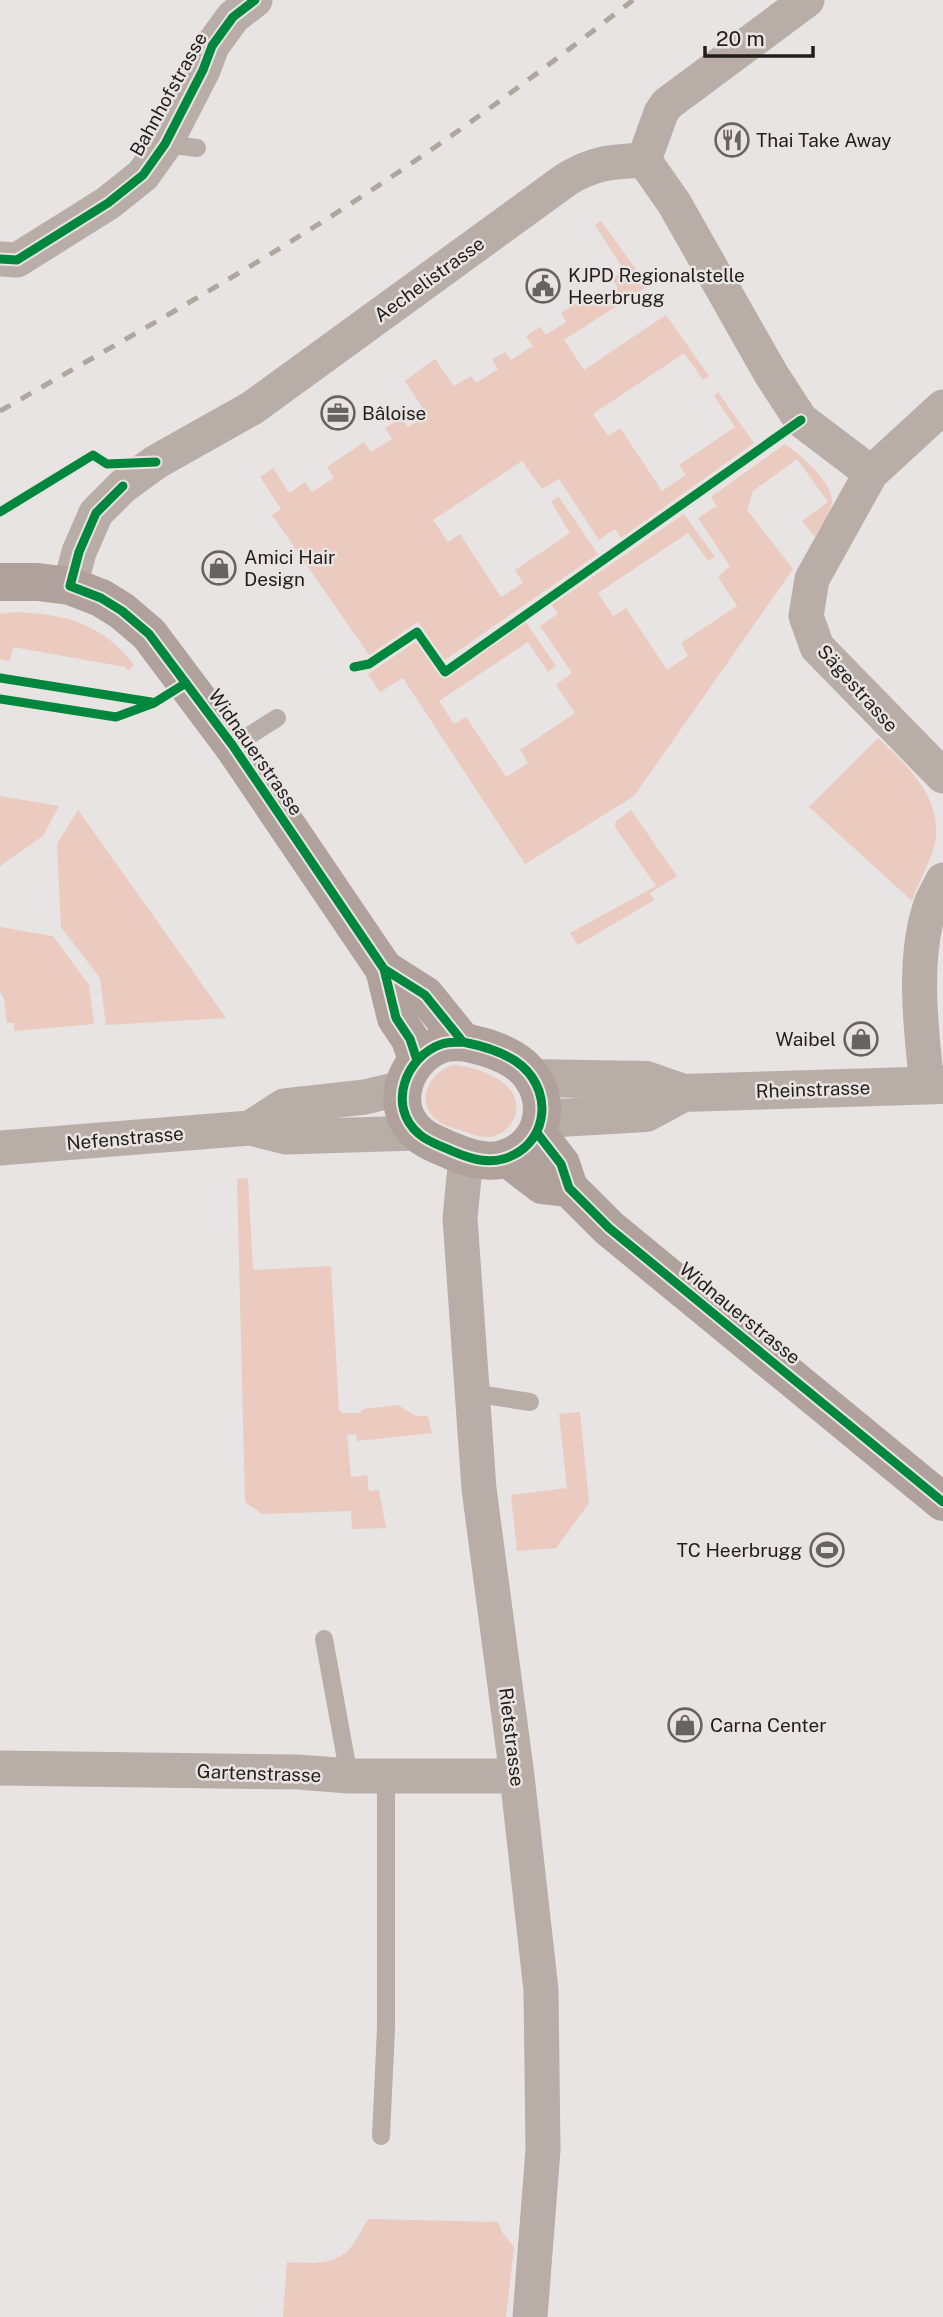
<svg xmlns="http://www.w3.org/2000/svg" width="943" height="2317" viewBox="0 0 943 2317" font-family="'Public Sans',sans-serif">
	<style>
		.green { fill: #ebcabf }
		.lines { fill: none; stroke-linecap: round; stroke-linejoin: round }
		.service { stroke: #b9ada8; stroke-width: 18 }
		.minor { stroke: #b9ada8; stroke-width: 35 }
		.tertiary { stroke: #b9ada8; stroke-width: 38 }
		.secondary { stroke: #b0a19c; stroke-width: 38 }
		.rail { stroke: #ada6a2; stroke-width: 5; stroke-dasharray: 12 12; stroke-linecap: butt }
		.cycleway-casing { stroke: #e9e3e1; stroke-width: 13 }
		.cycleway { stroke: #00873e; stroke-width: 9 }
		.labels { text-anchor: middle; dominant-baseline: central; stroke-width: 5; stroke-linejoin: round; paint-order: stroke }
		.street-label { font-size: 19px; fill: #201d1d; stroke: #e9e3e1 }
		.poi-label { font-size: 19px; fill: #201d1d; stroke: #e9e3e1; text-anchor: start }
	</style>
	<rect width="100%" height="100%" fill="#e7e4e3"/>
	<path class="green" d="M601,221L648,286L564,340L584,370L666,315L709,376L703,380L684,353L593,414L608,436L620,428L662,491L686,475L679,465L735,427L714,396L718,392L754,443L621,538L615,529L599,540L559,479L542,489L522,461L433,520L448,542L460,534L501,597L523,583L515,570L570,533L551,502L558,496L598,554L445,660L418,622L369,655L272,515L281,509L260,477L273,468L289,493L305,482L312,492L334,478L327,467L364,442L371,452L392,439L385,428L401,418L408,427L427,415L405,381L435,359L454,386L471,376L476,383L498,369L492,359L505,352L511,360L533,346L526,336L540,327L546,335L566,322L561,313L591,293L597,302L618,288L612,279L624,270L595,225Z
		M785,444C799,453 834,484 832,502C831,513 820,527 815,537L802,521L828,502L797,459L753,491L747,510L793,569L634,796L525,864L403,678L380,692L368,674L417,641L444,679L525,621L556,666L548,672L528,642L439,701L454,724L466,717L506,777L528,763L520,750L575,713L556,685L572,673L540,626L558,614L552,605L684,514L715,557L708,561L688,533L598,593L613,616L626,608L667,670L688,656L681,643L737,606L718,577L730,566L698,518L717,506L711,497Z
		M14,612C65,614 102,623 134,665L128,671L125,667L13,647L10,661L0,659V614Z
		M878,738C908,767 943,797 935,844C930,863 918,882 912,901L809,807Z
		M0,796L59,806L43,836L0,866Z
		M78,810L226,1018L106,1025L100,978L61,927L57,844Z
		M631,810L677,876L650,893L654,900L578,945L570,933L656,886L615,827L616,821Z
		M0,927L53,936L89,985L94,1024L14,1031V1023H7L4,998L0,992Z
		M452,1065C477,1066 525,1082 515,1116C512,1124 506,1132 497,1135C486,1140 477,1136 466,1132C458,1129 448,1127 441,1123C413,1106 427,1074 452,1065Z
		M248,1178L253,1270L331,1266L339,1410L342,1413H361L363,1409L398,1405L416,1416H428L432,1433L357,1441L356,1434L347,1435L351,1477L367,1475L369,1491L379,1490L386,1528L352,1529L351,1511L262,1514L245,1502L237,1179Z
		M580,1412L589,1503L556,1548L517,1551L511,1495L567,1488L559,1414Z
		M369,2219L498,2222L502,2232L514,2247L506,2317H283L287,2262C312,2263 338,2267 354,2243C360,2235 362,2227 369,2219Z"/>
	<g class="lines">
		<path class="service" d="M165,144L197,148
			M233,746L277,718
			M472,1393L530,1402
			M324,1639L349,1776
			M381,2136L386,2028V1777"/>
		<path class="minor" d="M644,160L674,203L771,374L801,420L871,473
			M644,160L661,113L667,104L807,0
			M0,259L17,260L108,203L143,175L165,144L203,70L212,46L233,17L255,0
			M943,407L871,473L812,579L806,616L817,647L943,776
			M70,586L79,552L96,513L123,486L156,462L252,408L567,179C596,162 611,162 644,160
			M927,1085C921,1030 912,958 931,904C934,896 939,888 943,880
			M250,1128L284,1106L365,1097L402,1088
			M0,1148L250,1128L286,1137L417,1133
			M466,1157L460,1218L479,1489L517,1776L541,1990L543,2150L530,2317
			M0,1768L298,1772L349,1776H517"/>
		<path class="tertiary" d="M532,1078L646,1080L683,1093L943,1085
			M542,1119L646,1113L683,1093"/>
		<path class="secondary" d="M0,582H38L70,586L101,598L122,611L149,634L233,746L384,969L396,1018L410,1039L417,1060
			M384,969L425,995L463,1042
			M463,1042C483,1046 506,1052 522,1066C555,1095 546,1147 503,1159C486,1164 468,1158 452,1151C441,1146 428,1142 419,1134C386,1106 406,1056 442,1044C448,1042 456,1042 463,1042Z
			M537,1133L561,1164L569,1188L609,1228L943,1502
			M507,1158L542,1185L569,1188"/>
		<path class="rail" d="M0,411C115,345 232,280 344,208C444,144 539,73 633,0"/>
		<defs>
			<path id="cycleway" d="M0,259L17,260L108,203L143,175L165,144L203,70L212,46L233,17L255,0
				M123,486L96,513L79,552L70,586L101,598L122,611L149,634L233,746L384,969L396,1018L410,1039L417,1060
				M0,512L93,455L107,464L156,462
				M354,667L369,664L417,632L445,672L801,420
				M0,678L151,702
				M0,699L116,717L154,703L186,683
				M384,969L425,995L463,1042
				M463,1042C483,1046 506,1052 522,1066C555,1095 546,1147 503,1159C486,1164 468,1158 452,1151C441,1146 428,1142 419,1134C386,1106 406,1056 442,1044C448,1042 456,1042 463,1042Z
				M537,1133L561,1164L569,1188L609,1228L943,1502"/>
		</defs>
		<use href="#cycleway" class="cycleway-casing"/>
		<use href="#cycleway" class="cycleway"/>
	</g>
	<defs>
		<symbol id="restaurant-ring" viewBox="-11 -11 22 22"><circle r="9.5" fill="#e9e3e1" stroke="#666362" stroke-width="1.5"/><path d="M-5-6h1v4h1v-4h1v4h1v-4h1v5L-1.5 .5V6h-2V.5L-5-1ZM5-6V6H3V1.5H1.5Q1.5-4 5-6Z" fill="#666362"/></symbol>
		<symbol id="civic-ring" viewBox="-11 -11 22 22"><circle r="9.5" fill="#e9e3e1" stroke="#666362" stroke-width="1.5"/><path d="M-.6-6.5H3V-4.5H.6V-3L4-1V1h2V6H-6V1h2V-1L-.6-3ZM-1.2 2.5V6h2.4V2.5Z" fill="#666362"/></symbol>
		<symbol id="office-ring" viewBox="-11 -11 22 22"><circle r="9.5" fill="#e9e3e1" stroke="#666362" stroke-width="1.5"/><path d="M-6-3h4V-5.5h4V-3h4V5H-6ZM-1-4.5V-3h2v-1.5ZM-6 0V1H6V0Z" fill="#666362"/></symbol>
		<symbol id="shop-ring" viewBox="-11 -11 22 22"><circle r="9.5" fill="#e9e3e1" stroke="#666362" stroke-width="1.5"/><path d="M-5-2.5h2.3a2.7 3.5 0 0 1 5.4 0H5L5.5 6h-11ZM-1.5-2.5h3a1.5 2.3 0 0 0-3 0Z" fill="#666362"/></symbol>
		<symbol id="stadium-ring" viewBox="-11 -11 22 22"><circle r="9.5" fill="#e9e3e1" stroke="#666362" stroke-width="1.5"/><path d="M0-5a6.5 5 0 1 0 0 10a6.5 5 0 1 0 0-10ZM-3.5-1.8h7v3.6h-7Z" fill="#666362"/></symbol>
	</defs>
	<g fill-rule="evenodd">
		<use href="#restaurant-ring" x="713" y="121" width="38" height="38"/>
		<use href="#civic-ring" x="524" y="267" width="38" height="38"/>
		<use href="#office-ring" x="319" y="394" width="38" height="38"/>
		<use href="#shop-ring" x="200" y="549" width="38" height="38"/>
		<use href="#shop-ring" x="842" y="1020" width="38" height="38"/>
		<use href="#stadium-ring" x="808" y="1531" width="38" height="38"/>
		<use href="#shop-ring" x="666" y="1706" width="38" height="38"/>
	</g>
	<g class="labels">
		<g class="street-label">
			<text transform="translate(168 94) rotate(-61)">Bahnhofstrasse</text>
			<text transform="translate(429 279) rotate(-36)">Aechelistrasse</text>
			<text transform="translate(858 688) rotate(48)">Sägestrasse</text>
			<text transform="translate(256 752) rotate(55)">Widnauerstrasse</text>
			<text transform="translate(813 1089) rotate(-2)">Rheinstrasse</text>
			<text transform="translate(125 1138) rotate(-5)">Nefenstrasse</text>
			<text transform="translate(740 1313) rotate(39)">Widnauerstrasse</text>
			<text transform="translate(512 1737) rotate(83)">Rietstrasse</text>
			<text transform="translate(259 1773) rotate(2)">Gartenstrasse</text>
		</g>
		<g class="poi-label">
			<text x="756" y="140">Thai Take Away</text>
			<text x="568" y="275">KJPD Regionalstelle<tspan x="568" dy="22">Heerbrugg</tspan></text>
			<text x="362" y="413">Bâloise</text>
			<text x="244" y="557">Amici Hair<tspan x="244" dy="22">Design</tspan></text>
			<text x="836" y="1039" text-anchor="end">Waibel</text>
			<text x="802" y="1550" text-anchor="end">TC Heerbrugg</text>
			<text x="710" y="1725">Carna Center</text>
		</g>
	</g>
	<path d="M705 46v10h108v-10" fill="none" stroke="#201d1d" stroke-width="3.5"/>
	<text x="716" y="46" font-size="21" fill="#201d1d" stroke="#e9e3e1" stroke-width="5" paint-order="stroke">20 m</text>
</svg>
